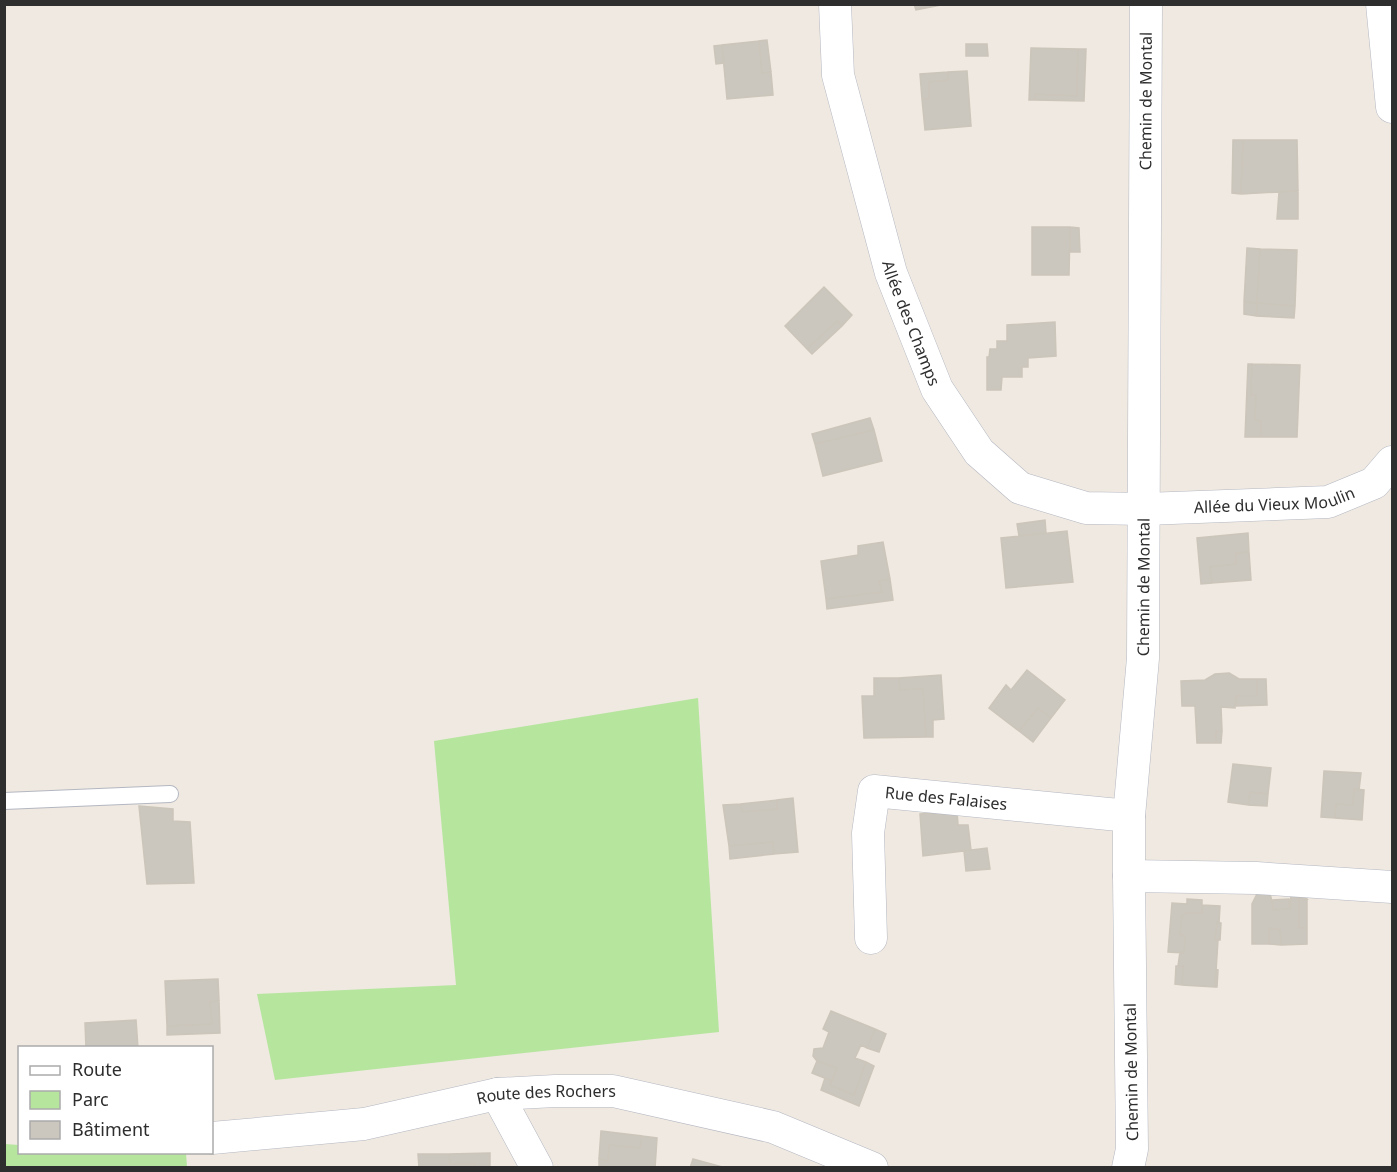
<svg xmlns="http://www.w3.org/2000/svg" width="1397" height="1172" viewBox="0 0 1397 1172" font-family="'Noto Sans',sans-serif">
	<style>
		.green { fill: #b6e59e }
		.building { fill: #cbc7bf; stroke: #cbc5ba; stroke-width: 1.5 }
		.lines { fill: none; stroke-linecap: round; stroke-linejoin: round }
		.service-casing { stroke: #b4b7c1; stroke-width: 18 }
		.minor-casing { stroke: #b4b7c1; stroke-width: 33 }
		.service { stroke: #fff; stroke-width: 16 }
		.minor { stroke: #fff; stroke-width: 32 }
		.labels { text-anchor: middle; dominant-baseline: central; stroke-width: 4.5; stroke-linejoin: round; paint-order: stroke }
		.street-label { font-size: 16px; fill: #2e2e2e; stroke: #fff }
	</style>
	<rect width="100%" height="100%" fill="#efe9e1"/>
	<path class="green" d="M698,698L719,1032L275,1080L257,994L456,985L434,741Z
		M5,1144L19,1145L20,1152L186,1153L187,1167H5Z"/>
	<path class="building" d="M914,4H946L916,10Z
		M767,40L771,72L762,73L759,41Z
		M759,41L762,73L771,72L773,95L727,99L722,45Z
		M966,44H987L988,56H966Z
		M722,45L724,63L716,64L714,46Z
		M1031,48L1078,49L1077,96L1035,94V100H1029Z
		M1078,49H1086L1084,101L1035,100V94L1077,96Z
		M967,71L971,126L925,130L922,99H929V82L948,80V72Z
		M948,72V80L929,82V99H922L920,74Z
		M1233,140H1243L1241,194L1232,193Z
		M1243,140H1297L1298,191L1241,194Z
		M1298,191V219H1277L1279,192Z
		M1032,227H1070L1069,275H1032Z
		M1070,227L1079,228L1080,252H1070Z
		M1247,248L1260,249L1257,303L1244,302Z
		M1260,249L1297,250L1295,306L1257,303Z
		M824,287L852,315L842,326L837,321L807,349L785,326Z
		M1244,302L1257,303L1256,316L1244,314Z
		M1257,303L1295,306L1294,318L1256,316Z
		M837,321L842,326L812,354L807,349Z
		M1055,322L1056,356L1028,358V367H1022V377H1002L1001,390H987V357H989L990,349H997V341H1007V325Z
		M1248,364H1252L1251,395H1256L1255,420L1261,421V437H1245Z
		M1252,364L1300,365L1297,437H1261V421L1255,420L1256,395H1251Z
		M870,418L874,430L815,444L812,434Z
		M874,430L882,461L823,476L815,444Z
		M1045,520L1046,533L1019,536L1017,524Z
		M1067,531L1073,582L1006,588L1001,538Z
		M1248,533L1249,552L1236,553V564L1210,567L1212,583L1201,584L1197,538Z
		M883,542L890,579L879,581L882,592L826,599L821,561L858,555V546Z
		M1249,552L1251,580L1212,583L1210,567L1236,564V553Z
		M890,579L893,600L827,609L826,599L882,592L879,581Z
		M1027,670L1065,700L1051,718L1038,708L1019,731L989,708L1006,685L1011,690Z
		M1229,673L1239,679H1257V696H1236L1235,708L1221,707L1222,731H1216V743H1197L1195,706H1182L1181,681L1205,680L1215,674Z
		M941,675L944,719L933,720V737H926L923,689L900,690L899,678Z
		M874,678H899L900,690L923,689L926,737L864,738L862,696H874Z
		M1257,679H1266L1267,705L1236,706V696H1257Z
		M1038,708L1051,718L1033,742L1019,731Z
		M1216,731H1222L1221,743H1216Z
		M1233,764L1271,768L1268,794L1250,792L1248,805L1228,802Z
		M1324,771L1361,773L1359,790L1354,789L1353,805L1336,804L1335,818L1321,817Z
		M1354,789L1364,790L1362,820L1335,818L1336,804L1353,805Z
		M1250,792L1268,794L1267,806L1248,805Z
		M793,798L798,852L774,854L773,842L729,846L723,805L741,804L742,812L777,809V800Z
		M777,800V809L742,812L741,804Z
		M139,806L173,809V821L190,822L194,883L147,884Z
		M957,811L958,825H968L971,850L923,856L920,814Z
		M773,842L774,854L730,859L729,846Z
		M987,848L990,869L966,871L964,851Z
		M1267,891L1271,897L1273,910L1290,909L1291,894L1302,893L1307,899L1299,898V928H1307V944L1281,945L1280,930L1269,928V944H1252V904L1258,892Z
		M1299,898L1307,899V928H1299Z
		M1187,899L1202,900V913H1186L1182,916L1180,934L1185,937L1184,953L1168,952L1172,903L1187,904Z
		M1289,899L1290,909L1273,910L1272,900Z
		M1202,905L1220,906L1219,923L1217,922L1215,940H1218L1215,987L1182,985L1183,966H1178L1180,952L1184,953L1185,937L1180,934L1182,916L1186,913H1202Z
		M1217,922L1221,923L1220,940H1215Z
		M1269,928L1280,930L1281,945L1269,944Z
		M1176,966H1183L1182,985L1175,984Z
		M1216,969L1218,970L1217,987H1215Z
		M218,979L219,1001L210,1002L212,1024L167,1026L165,981Z
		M219,1001L220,1033L167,1035V1026L212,1024L210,1002Z
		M831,1011L875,1029L867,1048L861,1045L855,1058L866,1062L854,1095L830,1085L837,1068L817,1061L813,1056L814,1049L823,1048L829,1032L823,1029Z
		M136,1020L138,1048H86L85,1023Z
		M875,1029L886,1034L879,1052L867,1048Z
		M817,1061L837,1068L832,1081L812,1073Z
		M866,1062L874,1066L859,1106L821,1090L825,1078L832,1081L830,1085L854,1095Z
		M601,1131L642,1136L640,1148L609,1145L608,1161L599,1159Z
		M642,1136L657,1138L655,1168H599V1159L608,1161L609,1145L640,1148Z
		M490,1153V1168H475V1164H450L449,1154Z
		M418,1154H449L450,1164H475V1168H419Z
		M693,1159L726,1168H690Z"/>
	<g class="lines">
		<defs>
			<path id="service" d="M4,801L170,794"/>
			<g id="minor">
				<path id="s1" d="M835,4L838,75L891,273L937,389L979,452L1020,488L1086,508L1145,509L1328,502L1374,483L1392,462"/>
				<path d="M1382,4L1392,107"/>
				<path d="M1129,876L1256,878L1392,887"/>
				<path id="s2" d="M871,938L868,833L874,791L1129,816"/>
				<path d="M497,1094L537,1168"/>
				<path id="s3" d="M212,1138L364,1124L497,1094L555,1091H613L773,1127L872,1168"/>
				<path id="s4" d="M1128,1168L1132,1149L1129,876V816L1143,658L1146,4"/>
			</g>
		</defs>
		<use href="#service" class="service-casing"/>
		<use href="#minor" class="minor-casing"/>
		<use href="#service" class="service"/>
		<use href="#minor" class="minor"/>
	</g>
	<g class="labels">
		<g class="street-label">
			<text stroke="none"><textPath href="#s4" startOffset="1068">Chemin de Montal</textPath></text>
			<text stroke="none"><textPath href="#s1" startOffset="330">Allée des Champs</textPath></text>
			<text stroke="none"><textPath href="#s1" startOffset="789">Allée du Vieux Moulin</textPath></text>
			<text stroke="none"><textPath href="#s4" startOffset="582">Chemin de Montal</textPath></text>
			<text stroke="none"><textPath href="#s2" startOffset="220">Rue des Falaises</textPath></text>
			<text transform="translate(1131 1072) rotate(-91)">Chemin de Montal</text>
			<text stroke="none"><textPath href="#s3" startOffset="338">Route des Rochers</textPath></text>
		</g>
	</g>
	<rect width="1397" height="1172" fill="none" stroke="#2e2e2e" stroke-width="12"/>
	<rect x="18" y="1046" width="195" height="108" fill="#ffffff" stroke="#ababab" stroke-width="1.5"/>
	<rect x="30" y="1066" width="30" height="9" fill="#ffffff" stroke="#ababab" stroke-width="1.5"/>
	<text x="72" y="1076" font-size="18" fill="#2e2e2e">Route</text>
	<rect x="30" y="1091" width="30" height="18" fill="#b6e59e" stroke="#ababab" stroke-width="1.5"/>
	<text x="72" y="1106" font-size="18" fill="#2e2e2e">Parc</text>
	<rect x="30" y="1121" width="30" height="18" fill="#cbc7bf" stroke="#ababab" stroke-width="1.5"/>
	<text x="72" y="1136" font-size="18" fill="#2e2e2e">Bâtiment</text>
</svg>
